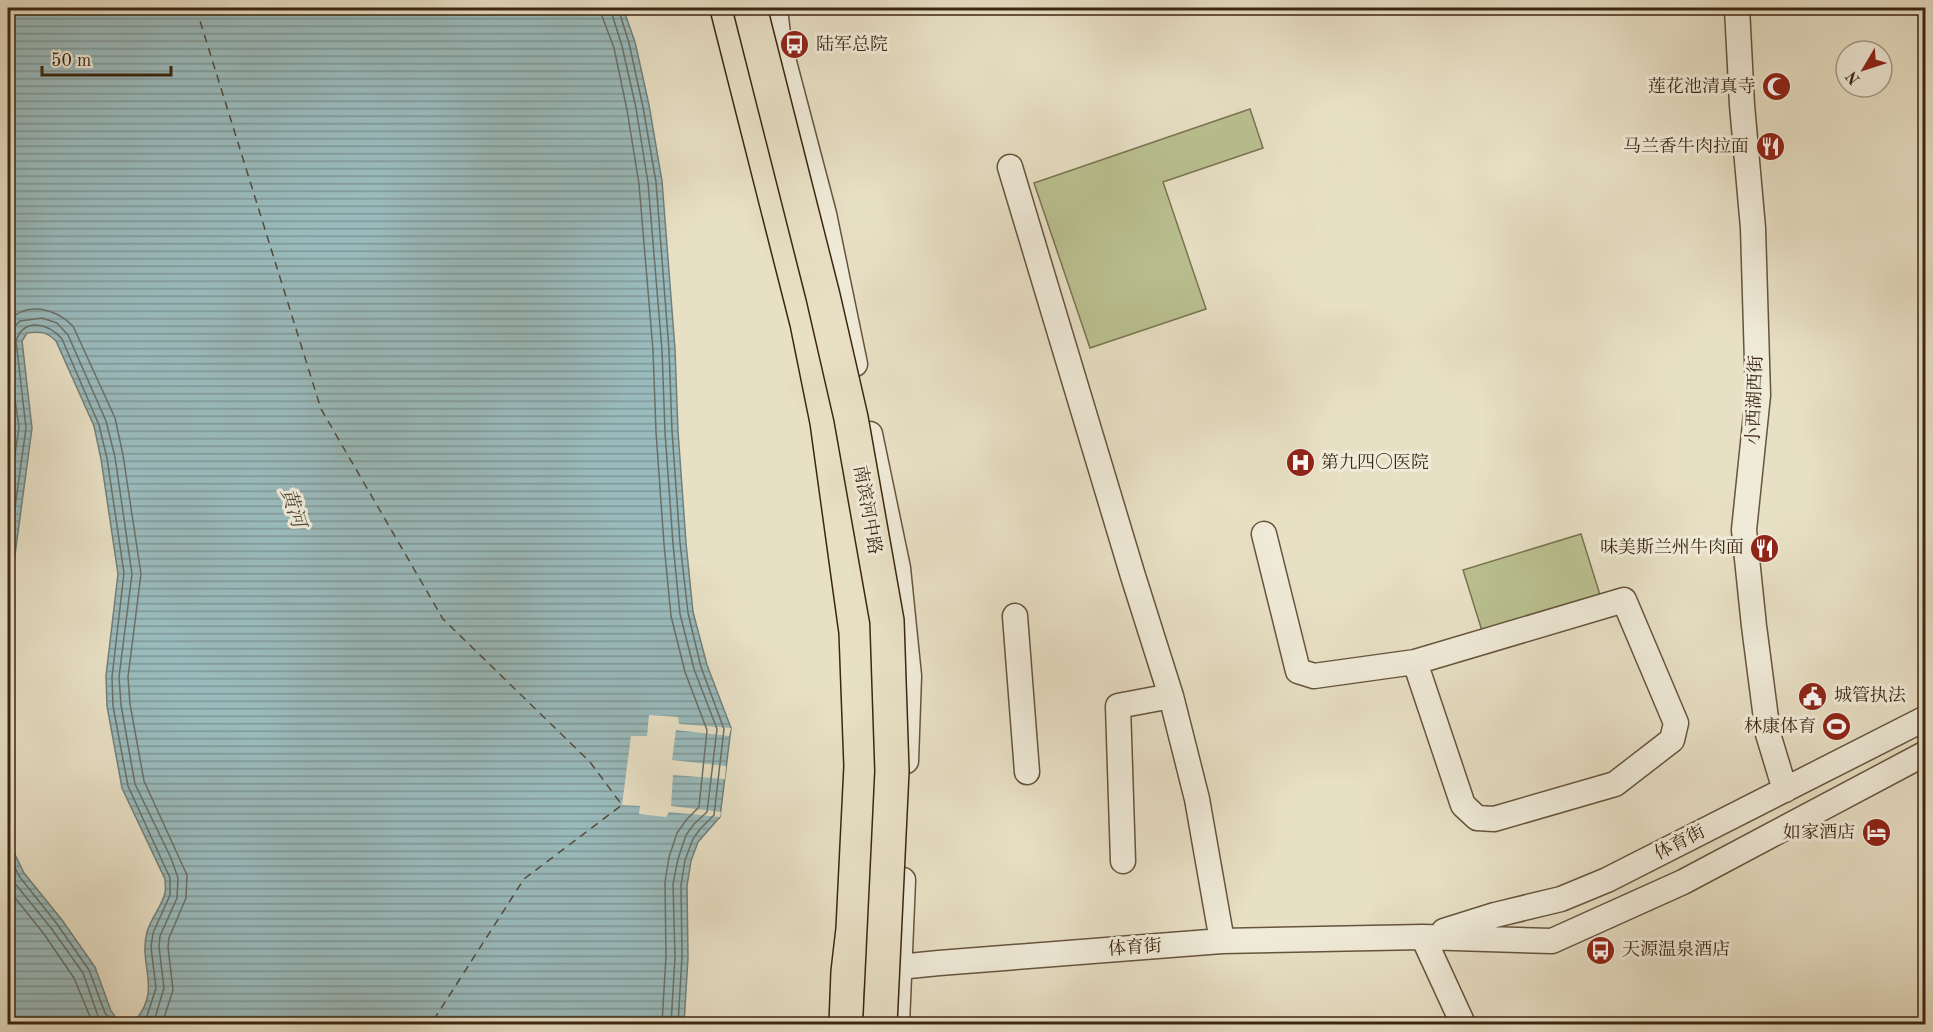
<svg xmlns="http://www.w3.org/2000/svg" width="1933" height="1032" viewBox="0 0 1933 1032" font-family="'Old Standard TT','Noto Serif SC',serif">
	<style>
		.park { fill: #bac191; stroke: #7a7450; stroke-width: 1.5 }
		.water { fill: url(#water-rules); stroke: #747f78; stroke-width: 1.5 }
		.pier { fill: #e8e0c5 }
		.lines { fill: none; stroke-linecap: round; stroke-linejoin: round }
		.shore { stroke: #6a7066; stroke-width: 1.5 }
		.ferry { stroke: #534b3b; stroke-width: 1.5; stroke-dasharray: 8 6; stroke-linecap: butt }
		.minor-casing { stroke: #66543d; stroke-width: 27 }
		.highway-casing { stroke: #3b2610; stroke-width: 36 }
		.minor { stroke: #f0ebd9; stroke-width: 24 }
		.highway { stroke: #e8e0c5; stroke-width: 33 }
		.highway-bridge-casing { stroke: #3b2610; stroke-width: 36; stroke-linecap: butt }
		.highway-bridge { stroke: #e8e0c5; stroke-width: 33 }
		.labels { text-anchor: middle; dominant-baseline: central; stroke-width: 6; stroke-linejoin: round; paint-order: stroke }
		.poi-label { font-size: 18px; fill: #3b2610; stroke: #f0ebd9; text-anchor: end }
		.street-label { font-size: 18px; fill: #3b2610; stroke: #f0ebd9 }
		.water-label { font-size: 20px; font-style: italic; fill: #534b3b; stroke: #f0ebd9 }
	</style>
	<defs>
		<pattern id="water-rules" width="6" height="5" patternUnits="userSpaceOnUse" patternTransform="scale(1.5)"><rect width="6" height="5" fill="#9abbbd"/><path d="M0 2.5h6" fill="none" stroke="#7f9898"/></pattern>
	</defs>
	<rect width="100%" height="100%" fill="#e8e0c5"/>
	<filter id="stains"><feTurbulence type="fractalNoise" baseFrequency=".00333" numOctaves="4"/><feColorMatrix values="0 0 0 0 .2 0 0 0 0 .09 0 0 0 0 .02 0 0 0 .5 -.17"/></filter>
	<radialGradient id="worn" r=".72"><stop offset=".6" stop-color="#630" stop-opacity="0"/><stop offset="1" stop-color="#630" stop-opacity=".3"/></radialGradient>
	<path class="park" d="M1250,109L1263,148L1163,182L1206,309L1090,348L1034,183Z
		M1581,534L1601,598L1483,634L1463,570Z"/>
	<path class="water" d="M8,8H623L635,42L649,105L662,181L675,349L678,431L686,543L693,612L707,665L731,728L720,817L698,842L691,861L687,886L688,957L684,1024H8V840L24,873L62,920L95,967L111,1011L117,1019L124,1022H134C163,989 138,966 147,932C151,918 162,906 165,893C166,889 165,883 165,879L122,788L107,706L106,676L118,574L101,459L94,426L56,341C47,332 40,331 27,333L22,341L32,428L8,607Z"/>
	<path class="pier" d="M649,715L678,717L679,724L731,728L729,736L676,730L672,760L726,766L725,779L673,775L671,806L721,812L720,817L669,812L666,817L639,814L640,806L622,805L631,736H647Z"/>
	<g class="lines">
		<path class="shore" d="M601,8L602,16L614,48L627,110L639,184L653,350L656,432L664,544L671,616L685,672L707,730L699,807L687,819L677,833L669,857L665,882L666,956L662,1024
			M610,8L622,46L636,108L648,183L662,350L665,432L673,544L680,614L694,669L717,729L707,812L694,824L686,835L678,859L673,884L675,957L671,1024
			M618,8L629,43L643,107L656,182L669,350L672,431L680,543L688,613L701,667L724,729L714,815L700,829L693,839L685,860L681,885L682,957L678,1024
			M8,321C27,301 55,308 73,326L115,418L123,455L141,574L128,677L130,704L144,781L187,875L186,898L169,938L168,947L173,990L162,1024
			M8,502L19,427L8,352V338L12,329L20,321L42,318L57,323L68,335L106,421L115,457L132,574L119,677L121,705L135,784L171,858L178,878L177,898L160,936L159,947L164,988L155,1018L150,1024
			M8,558L26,428L16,341C24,317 48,323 62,339L99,425L107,458L124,573L112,677L113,706L128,786L170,878V895L153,933L151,947L156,988L147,1016L140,1024
			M8,853L19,876L57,924L89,970L105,1013L115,1024
			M8,870L13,881L51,928L83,973L98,1016L104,1024
			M8,889L44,934L74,978L93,1024"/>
		<path class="ferry" d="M196,8L321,409L443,619L590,762L622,805L524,879L431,1024"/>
		<defs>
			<path id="minor" d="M775,8L779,43L824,214L855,364
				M1737,8L1742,105L1753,228L1758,395L1744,530L1754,626L1768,734L1785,790
				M1010,167L1133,576L1171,696L1197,799L1222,941
				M870,434L898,568L909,676L906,761
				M1264,534L1298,671L1314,676L1415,662L1624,600L1676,723L1672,740L1615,784L1494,819L1477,818L1463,805L1415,662
				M1015,616L1027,772
				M1123,861L1118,706L1171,696
				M1444,931L1495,915L1561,899L1607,880L1926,718
				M1423,937L1463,1024
				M869,970L939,963L1222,941L1423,937L1552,941L1683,882L1926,753
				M897,1024L903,880"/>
			<path id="highway" d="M727,8L807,323L827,422L856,632L861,766L853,929L848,972L846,1024"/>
		</defs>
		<use href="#minor" class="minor-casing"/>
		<use href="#highway" class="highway-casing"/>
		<use href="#minor" class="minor"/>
		<use href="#highway" class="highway"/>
		<defs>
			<path id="highway-bridge" d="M750,8L823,296L851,418L887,621L892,771L880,1024"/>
		</defs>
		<use href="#highway-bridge" class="highway-bridge-casing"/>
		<use href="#highway-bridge" class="highway-bridge"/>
	</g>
	<defs>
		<symbol id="bus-disc" viewBox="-11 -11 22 22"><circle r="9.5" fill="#8f2418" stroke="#f0ebd9"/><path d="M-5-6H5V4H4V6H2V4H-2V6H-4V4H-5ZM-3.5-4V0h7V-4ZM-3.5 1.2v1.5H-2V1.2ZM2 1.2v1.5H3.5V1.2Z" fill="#fff"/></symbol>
		<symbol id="mosque-disc" viewBox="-11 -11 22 22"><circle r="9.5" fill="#8f2418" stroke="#f0ebd9"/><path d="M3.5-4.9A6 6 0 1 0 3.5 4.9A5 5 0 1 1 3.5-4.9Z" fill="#fff"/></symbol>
		<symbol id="restaurant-disc" viewBox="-11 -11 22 22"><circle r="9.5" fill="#8f2418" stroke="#f0ebd9"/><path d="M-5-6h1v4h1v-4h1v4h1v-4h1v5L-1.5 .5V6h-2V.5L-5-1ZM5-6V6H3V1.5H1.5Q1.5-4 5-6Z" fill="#fff"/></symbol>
		<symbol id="hospital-disc" viewBox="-11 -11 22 22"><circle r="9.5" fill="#8f2418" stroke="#f0ebd9"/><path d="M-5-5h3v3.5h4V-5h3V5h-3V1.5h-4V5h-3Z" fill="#fff"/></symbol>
		<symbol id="civic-disc" viewBox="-11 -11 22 22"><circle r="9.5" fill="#8f2418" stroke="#f0ebd9"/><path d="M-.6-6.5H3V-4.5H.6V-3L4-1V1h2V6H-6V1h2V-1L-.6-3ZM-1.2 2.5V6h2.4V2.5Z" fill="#fff"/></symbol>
		<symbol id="stadium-disc" viewBox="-11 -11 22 22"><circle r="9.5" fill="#8f2418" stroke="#f0ebd9"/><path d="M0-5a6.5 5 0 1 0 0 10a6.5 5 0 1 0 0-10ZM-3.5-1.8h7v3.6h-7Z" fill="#fff"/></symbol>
		<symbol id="hotel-disc" viewBox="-11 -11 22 22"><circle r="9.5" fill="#8f2418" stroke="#f0ebd9"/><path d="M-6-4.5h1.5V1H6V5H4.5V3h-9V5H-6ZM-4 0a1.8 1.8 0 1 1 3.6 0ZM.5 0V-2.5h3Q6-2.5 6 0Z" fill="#fff"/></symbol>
	</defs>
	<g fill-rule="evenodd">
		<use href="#bus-disc" x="778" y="28" width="33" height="33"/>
		<use href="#mosque-disc" x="1760" y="70" width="33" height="33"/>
		<use href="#restaurant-disc" x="1754" y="130" width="33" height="33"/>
		<use href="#hospital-disc" x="1284" y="446" width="33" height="33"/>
		<use href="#restaurant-disc" x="1748" y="532" width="33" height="33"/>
		<use href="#civic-disc" x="1796" y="680" width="33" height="33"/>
		<use href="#stadium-disc" x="1820" y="710" width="33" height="33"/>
		<use href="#hotel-disc" x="1860" y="816" width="33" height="33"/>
		<use href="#bus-disc" x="1584" y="934" width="33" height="33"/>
	</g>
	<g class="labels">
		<g class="poi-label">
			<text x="816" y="45" text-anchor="start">陆军总院</text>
			<text x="1756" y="87">莲花池清真寺</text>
			<text x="1749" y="147">马兰香牛肉拉面</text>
			<text x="1321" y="463" text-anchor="start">第九四〇医院</text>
			<text x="1744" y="548">味美斯兰州牛肉面</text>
			<text x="1834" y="696" text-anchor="start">城管执法</text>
			<text x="1816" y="727">林康体育</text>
			<text x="1855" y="833">如家酒店</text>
			<text x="1622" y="950" text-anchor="start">天源温泉酒店</text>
		</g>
		<g class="street-label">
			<text transform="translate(1755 400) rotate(-88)">小西湖西街</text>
			<text transform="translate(867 510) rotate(80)">南滨河中路</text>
			<text transform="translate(1680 843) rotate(-27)">体育街</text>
			<text transform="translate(1135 948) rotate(-4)">体育街</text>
		</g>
		<g class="water-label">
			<text transform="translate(292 508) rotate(72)">黄河</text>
		</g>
	</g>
	<rect width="1933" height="1032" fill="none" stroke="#e8e0c5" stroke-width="30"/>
	<rect x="9" y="9" width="1915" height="1014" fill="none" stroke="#3b2610" stroke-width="3"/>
	<rect x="15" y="15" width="1903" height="1002" fill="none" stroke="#3b2610" stroke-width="1.5"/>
	<g transform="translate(1864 69) rotate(231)"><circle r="28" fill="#f0ebd9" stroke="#a89c89" stroke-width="1.5"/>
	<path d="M0-4.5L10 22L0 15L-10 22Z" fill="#8f2418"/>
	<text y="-9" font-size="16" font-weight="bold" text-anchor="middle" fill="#3b2610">N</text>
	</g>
	<path d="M42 66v9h129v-9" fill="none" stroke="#3b2610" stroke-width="3"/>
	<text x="51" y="66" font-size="18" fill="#3b2610" stroke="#f0ebd9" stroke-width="4.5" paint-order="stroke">50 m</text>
	<rect width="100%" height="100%" filter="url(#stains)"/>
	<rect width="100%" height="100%" fill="url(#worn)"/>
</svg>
